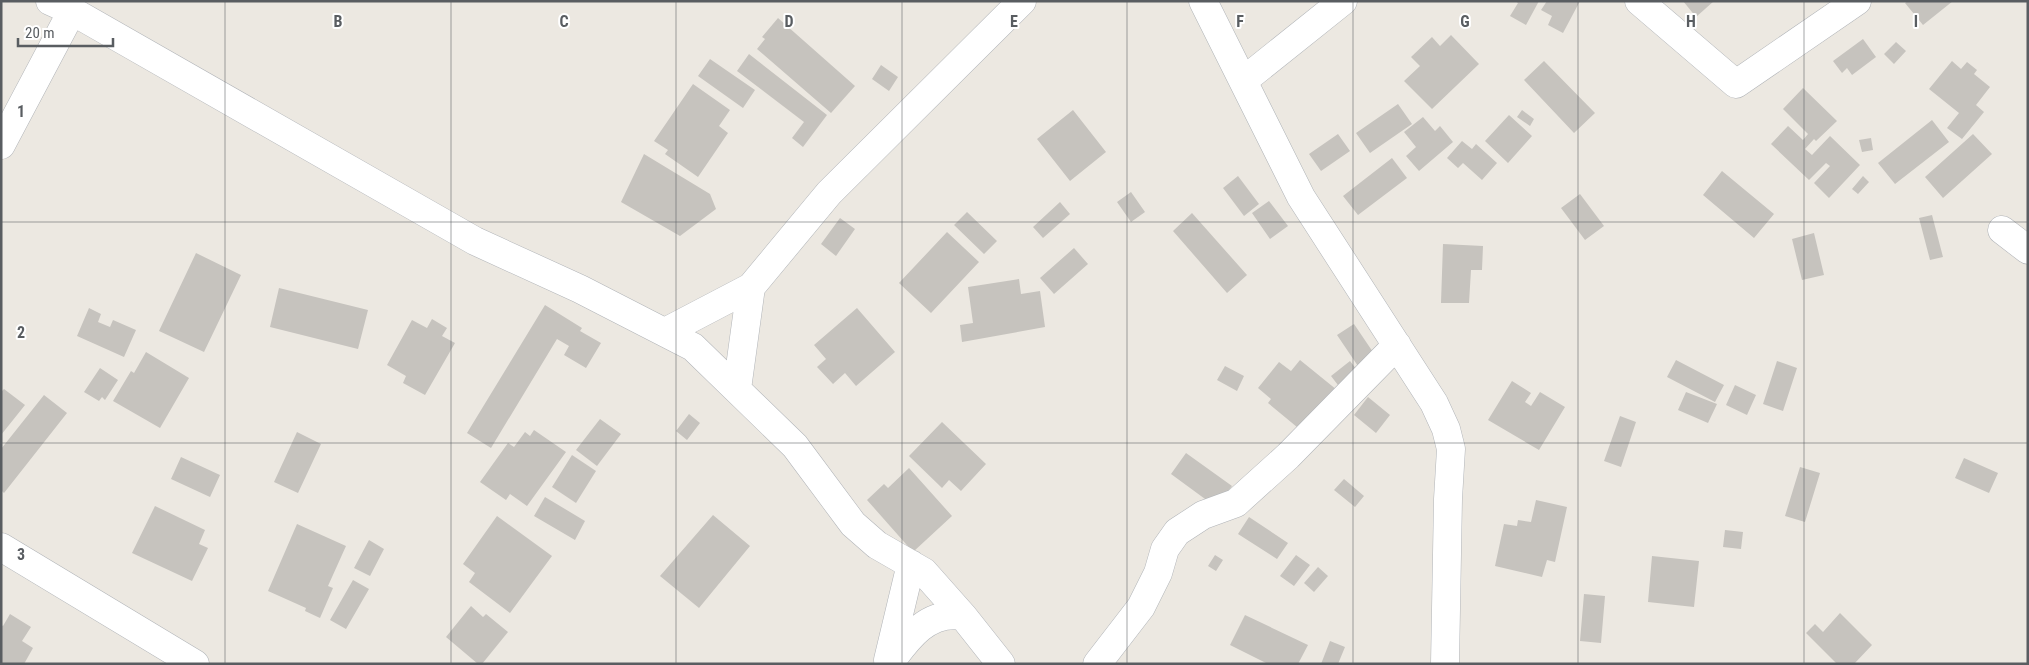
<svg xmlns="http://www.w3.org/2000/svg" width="2029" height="665" viewBox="0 0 2029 665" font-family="'Roboto Condensed',sans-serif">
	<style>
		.building { fill: #c6c3be }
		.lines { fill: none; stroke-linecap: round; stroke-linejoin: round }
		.street-casing { stroke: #b1b4b8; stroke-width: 29 }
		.street { stroke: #fff; stroke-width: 28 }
		.grid { fill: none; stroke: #595d61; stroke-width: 1; stroke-opacity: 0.55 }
		.grid-label { font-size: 16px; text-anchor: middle; font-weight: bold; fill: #595d61; stroke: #fff; stroke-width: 4; stroke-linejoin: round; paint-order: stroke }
	</style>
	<rect width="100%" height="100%" fill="#ece8e1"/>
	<path class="building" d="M1515,1H1539L1526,25L1510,16L1518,3Z
		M1547,1H1580L1563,33L1548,25L1552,16L1541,10Z
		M1683,1H1714L1696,17Z
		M1908,1H1953L1923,25L1905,3Z
		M778,18L855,86L831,113L757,49L765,39L762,37Z
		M1451,35L1479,64L1432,109L1404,81L1420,66L1411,57L1432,37L1440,46Z
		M1863,39L1876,57L1852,75L1847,68L1842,73L1833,61Z
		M1896,42L1906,51L1894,64L1884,54Z
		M749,54L827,115L803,147L792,138L804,122L737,71Z
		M710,59L755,90L743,108L698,76Z
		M1544,61L1595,113L1574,133L1524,80Z
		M1952,61L1961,69L1967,62L1977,70L1974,74L1990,87L1976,105L1984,112L1962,139L1947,128L1959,113L1929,89Z
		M881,65L898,77L889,91L872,79Z
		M693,84L730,110L719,126L728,133L698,177L665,154L668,150L654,141Z
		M1803,88L1837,121L1816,141L1814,139L1805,149L1812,155L1830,136L1860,165L1829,198L1814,183L1830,166L1826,163L1809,180L1771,144L1788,126L1803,140L1808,134L1783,109Z
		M1398,104L1412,124L1370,153L1356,133Z
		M1073,110L1106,152L1070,181L1037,139Z
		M1522,110L1534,119L1530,126L1517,117Z
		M1509,115L1532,136L1508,163L1485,141Z
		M1423,117L1435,131L1440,126L1453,142L1419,171L1406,156L1416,147L1404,132Z
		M1932,120L1949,142L1895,184L1878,163Z
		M1338,134L1350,151L1321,171L1309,154Z
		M1973,134L1992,154L1943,198L1925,177Z
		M1871,138L1873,150L1862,152L1859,140Z
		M1462,141L1472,149L1476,144L1497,163L1482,180L1463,163L1458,168L1447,158Z
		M644,154L710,194L716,209L680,236L621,202Z
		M1392,158L1407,178L1358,215L1343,196Z
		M1722,171L1774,214L1754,238L1703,195Z
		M1238,176L1259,204L1244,216L1223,188Z
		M1863,176L1869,182L1858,194L1852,189Z
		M1131,192L1145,212L1131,222L1117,202Z
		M1580,194L1604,226L1585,240L1561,208Z
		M1269,201L1288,226L1270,239L1252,213Z
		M1060,202L1070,214L1043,238L1033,227Z
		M967,212L997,241L984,254L954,225Z
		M1192,213L1247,275L1227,293L1173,231Z
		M1932,215L1943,257L1930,260L1919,218Z
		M840,218L855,229L836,256L821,244Z
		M947,232L979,262L931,313L899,283Z
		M1814,233L1824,275L1802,280L1792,239Z
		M1443,244L1483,246L1482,270H1471L1469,303H1441Z
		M1074,248L1088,264L1054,294L1040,278Z
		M196,253L241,275L204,352L159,331Z
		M1019,279L1021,294L1040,291L1045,327L962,342L960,325L973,323L968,287Z
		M279,288L368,310L358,349L270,327Z
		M545,305L582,328L580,331L601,343L586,368L564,355L569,346L557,339L491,448L467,433Z
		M89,308L101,314L98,322L110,327L113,320L136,330L124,357L77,336Z
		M857,308L895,352L856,386L845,373L833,384L817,367L826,359L814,345Z
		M432,319L447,328L442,336L455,343L425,395L403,383L406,376L387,365L412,320L427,328Z
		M1354,324L1379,361L1362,372L1337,335Z
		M146,352L189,378L160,428L113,401L131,371L134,373Z
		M1300,360L1337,390L1303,432L1268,403L1271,399L1258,388L1279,362L1291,371Z
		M1676,360L1724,385L1715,402L1667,377Z
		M1350,361L1360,374L1341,389L1331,376Z
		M1777,361L1797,368L1783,411L1763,404Z
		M1225,366L1244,376L1237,391L1217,380Z
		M100,368L118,380L105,400L102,397L99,401L84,392Z
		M1512,381L1531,393L1525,402L1531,406L1540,392L1565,407L1539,450L1488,420Z
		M1735,385L1756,395L1747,415L1726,405Z
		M4,389L25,405L1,435V392Z
		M1686,392L1717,404L1708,423L1678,410Z
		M44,395L67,413L4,493L1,490V449Z
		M1368,397L1390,415L1376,433L1354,415Z
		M689,414L700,423L687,440L676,431Z
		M1620,416L1636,422L1621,467L1604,461Z
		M600,419L621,434L597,466L576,450Z
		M942,422L986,464L961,491L949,480L942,488L909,456Z
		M534,430L566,452L527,506L510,494L506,500L480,482L508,443L514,447L525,432L530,436Z
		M297,432L321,444L298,493L274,482Z
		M1186,453L1232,486L1216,507L1171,474Z
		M572,455L596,471L576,503L552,487Z
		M181,457L220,475L210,497L171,479Z
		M1964,458L1998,473L1989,493L1955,478Z
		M1800,467L1820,473L1805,522L1785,516Z
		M909,468L952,516L913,552L867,500L884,484L888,488Z
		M1344,479L1364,496L1355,507L1334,490Z
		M545,497L585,521L575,540L534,516Z
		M1536,500L1567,507L1555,562L1547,560L1542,577L1495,566L1504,524L1517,526L1518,520L1531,522Z
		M155,506L205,530L199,544L208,548L192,581L132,553Z
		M713,515L750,546L699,608L660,576Z
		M497,516L552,556L510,613L469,582L475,573L463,564Z
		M1249,517L1288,543L1277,559L1238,534Z
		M297,524L346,546L328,586L333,588L320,618L305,611L306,608L268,591Z
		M1725,530L1743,532L1741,549L1723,547Z
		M369,540L384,549L370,576L354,568Z
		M1215,555L1223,560L1216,571L1208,566Z
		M1296,555L1310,565L1294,586L1280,576Z
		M1652,556L1699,561L1694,607L1648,602Z
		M1318,567L1328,576L1314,592L1304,583Z
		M353,580L369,589L346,629L330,620Z
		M1584,594L1605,596L1601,643L1580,641Z
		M471,606L483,617L486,614L508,632L482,664H478L446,637Z
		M1840,613L1872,645L1854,664H1837L1806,633L1815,624L1823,632Z
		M10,614L31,627L22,641L33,648L24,664H1V625L3,626Z
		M1245,615L1308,645L1298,664H1268L1230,645Z
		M1330,641L1345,647L1338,664H1321Z"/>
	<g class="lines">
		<defs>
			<path id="street" d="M50,1L72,11L475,241L580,289L693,347L795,446L853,524L877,545L924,572L963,616
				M1203,1L1301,197L1434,403L1446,429L1451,449L1448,499L1445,664
				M1639,1L1736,84L1857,1
				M1243,81L1343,1
				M1,145L72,11
				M2002,230L2028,250
				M665,332L751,287L829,193L1022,1
				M737,389L751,287
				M1,547L195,664
				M888,660L911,564
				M889,664C908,638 928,610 963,616L1001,664
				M1097,664L1141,607L1158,573L1165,549L1177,532L1203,515L1236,503L1288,456L1397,345"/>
		</defs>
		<use href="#street" class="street-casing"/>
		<use href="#street" class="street"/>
	</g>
	<path class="grid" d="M225,1V664M451,1V664M676,1V664M902,1V664M1127,1V664M1353,1V664M1578,1V664M1804,1V664M1,222H2028M1,443H2028"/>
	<g class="grid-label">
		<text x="338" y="27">B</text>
		<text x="564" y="27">C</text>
		<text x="789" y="27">D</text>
		<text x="1014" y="27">E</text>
		<text x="1240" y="27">F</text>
		<text x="1465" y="27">G</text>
		<text x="1691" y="27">H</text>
		<text x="1916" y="27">I</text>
		<text x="21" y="117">1</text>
		<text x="21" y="338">2</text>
		<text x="21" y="560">3</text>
	</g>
	<rect width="2029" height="665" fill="none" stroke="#595d61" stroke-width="5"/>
	<path d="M18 38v8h95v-8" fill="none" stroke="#595d61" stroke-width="2.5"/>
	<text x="25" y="38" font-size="15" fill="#595d61" stroke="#ffffff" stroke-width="4" paint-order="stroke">20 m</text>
</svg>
